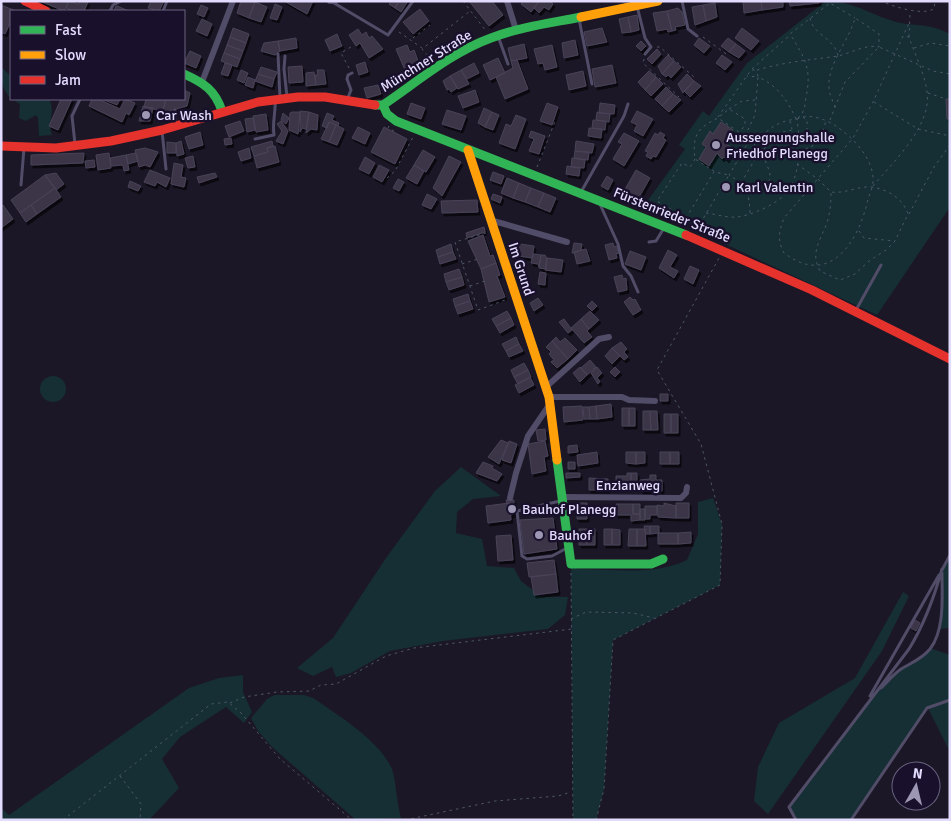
<svg xmlns="http://www.w3.org/2000/svg" width="951" height="821" viewBox="0 0 951 821" font-family="Signika,sans-serif">
	<style>
		.green { fill: #152f34 }
		.building { fill: #3b3647; stroke: #494258; filter: url(#shadow) }
		.lines { fill: none; stroke-linecap: round; stroke-linejoin: round }
		.path { stroke: #4c5767; stroke-width: 1; stroke-dasharray: 2.5 4; stroke-linecap: butt }
		.lane { stroke: #514c67; stroke-width: 3 }
		.street { stroke: #514c67; stroke-width: 6 }
		.fast { stroke: #30b455; stroke-width: 9 }
		.slow { stroke: #ff9f0a; stroke-width: 9 }
		.jam { stroke: #e5322d; stroke-width: 9 }
		.poi-dot { fill: #9e97b3; stroke: #19112c; stroke-width: 2 }
		.labels { text-anchor: middle; dominant-baseline: central; stroke-width: 5; stroke-linejoin: round; paint-order: stroke }
		.street-label { font-size: 14px; fill: #e4dcff; stroke: #19112c }
		.poi-label { font-size: 14px; fill: #e4dcff; stroke: #19112c; text-anchor: start }
	</style>
	<defs>
		<filter id="shadow"><feDropShadow dx="2" dy="3" stdDeviation="0" flood-color="#0009"/></filter>
	</defs>
	<rect width="100%" height="100%" fill="#1c1726"/>
	<path class="green" d="M826,1C856,1 875,18 901,23C923,27 928,23 950,34V207L877,315L710,237L703,227L696,224L681,223L643,207L685,149L679,145L703,111L709,116L747,63Z
		M1,67L11,76V99H49C56,111 47,123 52,135L39,136L38,118L36,115L26,121L19,118L20,104C3,95 1,85 1,67Z
		M40 389a13 13 0 1 1 26 0a13 13 0 1 1-26 0Z
		M461,467L501,496L473,499L457,512L456,533L482,539L487,566L514,568L521,581L542,597H568L565,615L548,629L443,641L390,651L351,673L336,677L332,667L313,676L297,668L333,638L386,558L435,491Z
		M713,498L722,524L720,585L613,640L604,789L596,820H573L571,564L577,569C613,569 654,576 687,560L698,534V502Z
		M950,555V628L938,629L942,600V569Z
		M903,592L909,596L882,651L768,814L754,801L758,767L779,723L855,678Z
		M930,648L950,655V752L928,708L851,820H796L789,807L866,703L899,670L918,660Z
		M243,675V692L252,712L244,723L226,707L180,737L162,759L179,788L149,820H1V808L9,815L189,688L219,678Z
		M275,695H304L313,698C338,715 380,741 392,769C396,781 397,804 401,818L356,820L272,747L258,731L251,718L267,699Z"/>
	<path class="building" d="M40,1H63L68,3L64,11Z
		M69,1L79,4L80,1L88,2L84,11H73L66,8Z
		M151,1H164L159,11L148,8Z
		M241,1L255,2L249,18L237,13Z
		M284,1H313L307,14Z
		M391,1H399L395,8L389,4Z
		M399,1H408L401,12L395,8Z
		M469,1H492L503,15L489,26Z
		M523,1H539L531,12L521,4Z
		M539,1H550L553,4L549,10L544,7L539,13L534,8Z
		M743,1H761L762,10L744,13Z
		M761,1H783V7L762,10Z
		M789,1H819V3L790,6Z
		M255,2L267,7L261,22L249,18Z
		M715,3L717,17L706,21L703,5Z
		M275,4L282,7L277,20L270,18Z
		M1,5L16,11H11V21L5,34L1,32Z
		M201,5L208,8L204,17L197,14Z
		M703,5L706,21L695,25L692,7Z
		M116,6H117L129,11H114Z
		M678,8L682,12L685,25L675,27L676,30L672,31L667,11Z
		M420,9L429,21L413,34L403,22Z
		M667,11L672,31L668,32L667,29L657,31L653,13Z
		M637,15L639,30L631,32L628,17Z
		M628,17L631,32L622,33L619,19Z
		M202,19L212,24L207,36L196,31Z
		M233,28L249,34L246,43L230,37Z
		M602,28L607,42L587,46L584,32Z
		M742,28L759,41L751,50L735,38Z
		M358,29L362,35L366,32L369,38L372,36L383,49L369,58L360,43L356,46L349,35Z
		M337,34L342,46L330,51L325,40Z
		M230,37L246,43L243,51L227,45Z
		M296,38L297,48L280,51L278,41Z
		M699,38L710,46L704,53L694,45Z
		M728,38L736,44L729,52L721,46Z
		M575,40L578,55L564,58L562,43Z
		M278,41L280,51L275,55L261,51L264,43Z
		M641,41L646,46L641,51L636,46Z
		M524,44L527,58L511,61L508,48Z
		M736,44L745,51L739,58L729,52Z
		M227,45L243,51L240,59L224,53Z
		M407,45L410,52L414,50L419,63L405,70L396,49Z
		M552,45L557,67L545,70L543,63L538,64L534,49Z
		M657,49L661,54L652,64L647,59Z
		M190,51L201,56L196,68L184,63Z
		M224,53L240,59L237,67L221,61Z
		M668,55L674,61L662,74L658,66Z
		M722,55L732,62L725,70L716,63Z
		M498,58L505,73L490,80L483,65Z
		M517,60L528,89L505,99L496,77L513,68L511,61Z
		M674,61L681,67L671,78L668,75L666,77L662,74Z
		M365,62L368,72L359,75L356,65Z
		M225,63L232,65L228,76L221,74Z
		M474,63L479,73L467,79L461,70Z
		M612,65L616,83L595,87L592,69Z
		M302,66L303,82L289,83L288,67Z
		M261,67L277,72L274,79L258,74Z
		M241,70L248,73L244,83L237,80Z
		M317,70H324L326,84L316,85L315,75H318Z
		M461,70L469,84L458,89L450,76Z
		M583,71L586,86L569,90L566,75Z
		M649,71L656,77L645,90L638,82Z
		M314,72L316,85L306,86V73Z
		M258,74L274,79L272,87L255,81Z
		M687,74L694,81L683,93L678,84Z
		M450,76L457,88L451,92L449,89L447,90L443,81Z
		M248,77L255,80L253,88L245,85Z
		M656,77L663,84L651,96L645,90Z
		M694,81L701,86L690,97L684,91Z
		M378,85L381,94L367,98L364,88Z
		M666,87L673,94L662,106L655,99Z
		M184,90L190,93L187,106L162,113L166,99H184Z
		M475,90L479,102L463,108L458,96Z
		M673,94L681,100L669,112L662,106Z
		M61,99H72L58,130L49,126Z
		M92,99H98L120,109L125,99L135,103L129,115L126,113L122,122L89,106Z
		M102,99H120L117,105Z
		M146,99H166L163,111L144,107Z
		M946,99H950V119H947Z
		M411,103L425,108L421,119L407,114Z
		M547,103L558,107L552,125L540,121Z
		M600,103L615,105L614,114L599,113Z
		M143,106L153,108L150,121H139Z
		M484,108L492,112L485,127L478,123Z
		M447,110L466,116L461,130L442,124Z
		M300,111L309,112L306,129L302,128L300,132Z
		M637,111L653,119L643,136L634,131L637,125L631,122Z
		M292,112H300L298,134L289,130L290,113Z
		M309,112L318,115L317,130L311,129L306,133Z
		M492,112L499,115L493,130L485,127Z
		M597,112L610,114L609,122L596,120Z
		M283,113L289,118L286,124L281,120Z
		M327,113L334,116L332,120L339,123L338,126L329,122L327,128L322,126Z
		M266,114L268,130L256,132L253,116Z
		M516,115L526,119L515,149L499,143L506,124L511,126Z
		M253,118L255,130L247,132L245,119Z
		M593,120L606,121L605,130L592,128Z
		M240,121L244,131L229,137L225,126Z
		M281,121L288,131L283,144L276,141L282,131L277,124Z
		M329,122L336,125L329,142L321,139Z
		M721,122L733,130L724,143L734,149L727,160L724,157L722,159L717,153L709,166L699,159L706,147L702,144L710,131L713,134Z
		M336,125L344,129L337,145L329,142Z
		M358,127L370,133L365,144L352,138Z
		M384,127L407,139L395,164L371,152Z
		M589,128L602,129L601,138L588,136Z
		M531,131L545,136L539,154L529,151L534,139L529,137Z
		M200,132L203,145L189,149L185,137Z
		M660,132L665,135L663,138L666,140L656,157L653,156L651,159L646,156L648,152L645,151L655,133L658,135Z
		M624,133L639,141L624,166L613,159L622,144L618,142Z
		M231,138L232,144L225,145L224,139Z
		M181,141L184,154L177,156L176,143Z
		M272,141L273,146L267,148L268,152L254,156L251,147Z
		M576,141L594,144L592,153L575,151Z
		M167,142L176,143V153H167Z
		M275,146L279,162L257,168L254,156L268,152L267,148Z
		M145,148L158,152L150,167L145,165L139,167L135,150Z
		M249,148L251,158L241,161L238,152Z
		M423,150L435,157L426,172L414,165Z
		M575,151L589,152L588,160L574,158Z
		M84,153L83,163L31,165V155Z
		M109,153L111,168L98,170L96,155Z
		M136,153L138,161L128,164L126,155Z
		M126,155L129,170L124,171L123,165L111,166L110,158Z
		M193,156L195,167L188,168L185,158Z
		M449,156L461,162L442,196L433,188Z
		M365,157L375,163L369,174L359,169Z
		M572,158L585,160L584,168L571,167Z
		M94,160L95,167L86,168L85,161Z
		M174,163L183,165L181,177L186,178L184,187L171,184Z
		M379,165L389,170L382,182L373,177Z
		M414,165L424,171L417,184L406,178Z
		M567,166L580,168L579,176L566,174Z
		M150,170L170,178L166,187L157,182L155,186L144,182Z
		M636,170L650,178L638,199L624,191Z
		M493,172L504,176L501,184L490,180Z
		M56,173L64,184L56,190L45,175Z
		M215,173L217,177L199,183L197,177Z
		M45,175L55,188L20,213L11,200Z
		M607,176L613,180L608,190L601,186Z
		M507,178L519,183L513,198L501,193Z
		M398,179L404,182L399,191L393,188Z
		M130,181L141,186L138,191L128,187Z
		M519,183L531,188L525,202L513,198Z
		M55,188L61,197L37,214L31,205Z
		M531,188L544,193L538,207L525,202Z
		M544,193L556,198L550,212L538,207Z
		M427,194L437,199L431,209L422,205Z
		M493,194L502,197L500,203L491,199Z
		M477,200L478,212L442,213L441,201Z
		M3,205L13,219L1,228V206Z
		M31,205L37,214L26,222L20,213Z
		M484,227L485,232L467,238L466,233Z
		M483,235L490,256L493,255L496,263L481,269L468,241Z
		M513,243L534,246L532,258L512,255Z
		M574,243L582,244L581,250L574,253H572Z
		M613,243L614,247L617,246L619,253L616,254L617,258L609,260L605,245Z
		M451,244L453,252L438,257L436,250Z
		M586,249L590,261L577,264L574,252Z
		M668,250L677,255L670,267L678,271L674,278L659,268Z
		M630,251L646,257L641,270L625,264Z
		M453,252L456,259L440,264L438,257Z
		M533,254L541,255L539,267L538,264L531,263Z
		M541,255H545L547,259L546,269L539,268Z
		M547,258L563,260L561,272L545,270Z
		M496,263L500,275L497,276L505,297L489,302L481,269Z
		M690,266L699,270L693,284L684,279Z
		M459,269L462,277L446,282L444,274Z
		M540,272L546,273L545,285L538,284Z
		M622,275L623,279L626,278L627,290L618,292L614,277Z
		M462,277L464,285L449,290L446,282Z
		M468,294L470,301L455,306L453,299Z
		M630,297L633,300L635,299L641,310L633,315L624,302Z
		M538,298L543,305L534,311L530,303Z
		M470,301L473,309L458,314L455,306Z
		M592,301L597,306L592,311L587,306Z
		M507,311L511,318L496,326L492,319Z
		M590,311L599,320L589,329L581,319Z
		M511,318L514,325L500,333L496,326Z
		M564,319L572,330L568,333L559,322Z
		M581,319L589,329L587,331L592,337L584,343L571,328Z
		M516,337L519,344L506,351L502,344Z
		M556,337L560,342L565,338L577,350L568,359L552,341Z
		M552,341L568,359L557,368L551,362L554,360L549,354L551,352L546,347Z
		M621,342L627,349L624,352L628,357L624,360L612,348Z
		M519,344L523,351L509,357L506,351Z
		M612,348L620,356L612,364L605,356Z
		M590,360L596,367L587,375L581,368Z
		M524,363L528,370L514,377L511,370Z
		M580,367L587,375L580,382L573,373Z
		M597,367L602,373L597,378L600,381L598,384L591,373Z
		M615,367L620,372L615,377L610,372Z
		M528,370L531,377L518,384L514,377Z
		M530,377L534,385L519,393L515,385Z
		M660,394H668V401H660Z
		M611,404L612,417L597,419L596,406Z
		M582,406L583,420L564,422L563,407Z
		M596,406L597,419H590L589,407Z
		M583,407H589L590,419H584Z
		M622,408H629V426H622Z
		M629,408H635V426H629Z
		M643,411H650L651,430H643Z
		M650,411H657L658,430H651Z
		M664,414H671V433H664Z
		M671,414H678V433H671Z
		M545,429L546,440L538,441L536,430Z
		M501,440L508,443L499,464L488,457Z
		M509,441L517,444L511,463L502,460Z
		M545,441L548,456L544,457L546,471L532,474L528,444Z
		M577,445L578,452L568,453V446Z
		M597,452L598,463L578,466L577,455Z
		M626,452H636V464L626,463Z
		M636,452H645V463L636,464Z
		M660,452H670V464H660Z
		M670,452H679V464H670Z
		M483,462L493,466L492,468L502,474L497,481L476,473Z
		M568,462H575V469H568Z
		M566,473H580V477L566,478Z
		M627,473H631L630,488H616V476H627Z
		M631,473H637V483H631Z
		M650,475H656V480H662V491H641L640,480L650,479Z
		M589,478L608,479V490H589Z
		M506,500H514L513,514L511,515L509,503L507,504Z
		M509,503L511,520L488,523L486,506Z
		M577,503H587V519H577Z
		M664,503L676,506V518L658,517L657,505L664,506Z
		M676,503H689V518H676Z
		M616,504H633V514H640V520L631,521V515H616Z
		M633,504H640V514H633Z
		M645,506H657V515H650V519H645Z
		M640,509H645V520H640Z
		M553,518L557,549L524,554L520,520Z
		M644,526H650V534H646Z
		M650,526H659V533L650,534Z
		M579,529H587V545H579Z
		M587,529H595V545H587Z
		M604,529H612V545H604Z
		M612,529L620,530V545H612Z
		M629,529H637V546H628Z
		M637,529H645L646,546H637Z
		M691,532V543L678,544V533Z
		M658,533H678V544H658Z
		M511,535L513,560L498,561L496,536Z
		M554,560L556,574L529,577L527,563Z
		M556,574L558,592L534,595L531,577Z
		M915,620L920,623L916,631L911,628Z"/>
	<g class="lines">
		<path class="path" d="M463,1L486,31
			M880,1C894,6 919,16 934,9L935,1
			M810,18C813,35 833,37 838,55
			M399,32L422,48
			M703,37L729,56
			M909,37L910,14
			M413,38L430,25
			M657,47H660L694,77
			M914,48L931,43L950,46
			M644,59L643,63L679,97
			M432,60L422,49L470,11
			M349,68L341,53L354,45
			M752,69L790,35
			M928,93L946,99
			M874,102L918,129L950,136
			M729,109L742,101L755,100
			M720,116L729,109L745,119V125L740,132
			M718,117L751,70H757
			M803,117L807,120V153L822,133L826,121
			M798,118C805,112 805,105 806,97C812,69 805,58 790,34L830,3L855,18
			M796,119C788,101 777,85 758,77L757,70C784,62 810,60 838,56C851,53 866,44 879,47V34L855,18C849,41 827,64 829,88C829,94 833,101 835,107
			M797,119C809,113 825,119 836,126C852,137 874,158 873,181C873,187 870,193 868,199C859,241 830,288 784,253C777,240 779,231 784,218L853,138L873,102L909,23
			M830,120L845,82L879,47L933,71L950,74
			M790,121L792,129
			M389,126L388,128L396,132L395,133
			M745,136L755,115L758,77L747,76
			M764,149L779,133L792,130L791,155
			M695,159L690,167L682,163L657,201L686,218L714,172
			M797,164L819,180L831,192C831,203 830,213 827,223C820,241 810,253 820,271L840,280L855,274L869,261L886,250L895,241L908,214C903,199 888,189 871,187C858,186 845,194 831,192
			M537,167L556,119
			M387,178L395,171L413,137
			M741,183L761,149L770,173L769,184L758,189L744,188
			M873,186C893,162 932,126 927,92C925,74 915,55 909,37L903,36
			M706,213C715,214 727,218 737,217C753,215 781,203 790,188C801,169 800,140 797,119C776,121 767,130 754,145C767,153 783,155 798,156
			M750,213C749,192 747,186 729,175L748,143L754,145
			M909,214L934,167L950,145
			M697,229L729,175L715,172L695,159C692,136 697,128 718,118L742,134L748,143
			M859,231L864,238L895,241
			M486,233L455,242L478,310L508,299
			M462,264L478,259
			M470,286L485,281
			M571,573L573,820
			M571,619L586,612L633,613L654,618
			M230,703L244,697L277,692L309,691L321,685L336,684L386,656L414,648L572,629
			M120,776L141,804L140,820
			M63,820L211,704L228,702L241,713L280,759L352,820
			M405,820L495,801L558,796L571,792
			M596,820L604,789L613,640L720,585L722,524L701,444L657,370L719,258"/>
		<path class="lane" d="M682,1L688,29L697,36
			M334,3L388,35L413,1
			M637,6L645,38L651,47L645,54
			M110,11L113,5L121,1
			M163,11L167,1
			M579,19L592,84
			M498,36L508,64
			M278,54L280,98
			M285,56L284,69L287,97
			M347,100L351,90L347,79L348,75L352,73
			M175,124V110
			M162,131L166,169
			M255,139L274,135C272,122 276,112 275,101
			M75,144L72,116L80,99
			M21,185L24,148
			M581,192L624,116L628,104
			M599,202L618,244L623,266L631,276L638,292
			M649,242L656,241L664,228
			M856,310L881,265
			M560,501L517,511L522,556L527,559L552,556L567,548
			M942,570L950,555
			M881,688C887,682 894,674 901,669C911,663 922,659 930,649C945,630 942,596 942,573
			M870,696L939,575
			M796,820L789,807L909,649C925,623 934,598 942,569
			M851,820L927,708L950,700"/>
		<path class="street" d="M330,1H335
			M507,1L516,30
			M202,82L233,1
			M490,220L567,242
			M546,387L599,339L609,337
			M549,397H622L629,400L655,401
			M563,497L681,498L686,493L687,487
			M510,498L516,473L528,436L550,404"/>
		<path class="fast" d="M184,74C204,83 215,90 222,111
			M375,105H383C417,82 452,52 491,38C520,27 551,23 581,17
			M383,105L387,114L396,121L686,235
			M557,460L571,564H651L663,559"/>
		<path class="slow" d="M581,17L658,1
			M468,150L549,397L557,460"/>
		<path class="jam" d="M25,1L46,11
			M1,146L56,148L111,141L162,130L258,102L298,97H325L375,105
			M686,235L812,290L950,359"/>
	</g>
	<g class="poi-dot">
		<circle cx="146" cy="115" r="5"/>
		<circle cx="716" cy="145" r="5"/>
		<circle cx="726" cy="187" r="5"/>
		<circle cx="512" cy="509" r="5"/>
		<circle cx="539" cy="535" r="5"/>
	</g>
	<g class="labels">
		<g class="street-label">
			<text transform="translate(426 61) rotate(-32)">Münchner Straße</text>
			<text transform="translate(672 215) rotate(22)">Fürstenrieder Straße</text>
			<text transform="translate(521 269) rotate(72)">Im Grund</text>
			<text x="628" y="485">Enzianweg</text>
		</g>
		<g class="poi-label">
			<text x="156" y="115">Car Wash</text>
			<text x="726" y="137">Aussegnungshalle<tspan x="726" dy="16">Friedhof Planegg</tspan></text>
			<text x="736" y="187">Karl Valentin</text>
			<text x="522" y="509">Bauhof Planegg</text>
			<text x="549" y="535">Bauhof</text>
		</g>
	</g>
	<rect width="951" height="821" fill="none" stroke="#e4dcff" stroke-width="5"/>
	<rect x="10" y="10" width="175" height="90" fill="#19112c" stroke="#6a6280"/>
	<rect x="20" y="26" width="25" height="8" fill="#30b455" stroke="#6a6280"/>
	<text x="55" y="35" font-size="15" fill="#e4dcff">Fast</text>
	<rect x="20" y="51" width="25" height="8" fill="#ff9f0a" stroke="#6a6280"/>
	<text x="55" y="60" font-size="15" fill="#e4dcff">Slow</text>
	<rect x="20" y="76" width="25" height="8" fill="#e5322d" stroke="#6a6280"/>
	<text x="55" y="85" font-size="15" fill="#e4dcff">Jam</text>
	<g transform="translate(916 786) rotate(8)"><circle r="24" fill="#19112c" stroke="#6a6280"/>
	<path d="M0-4L9 19L0 12L-9 19Z" fill="#9e97b3"/>
	<text y="-8" font-size="14" font-weight="bold" text-anchor="middle" fill="#e4dcff">N</text>
	</g>
</svg>
